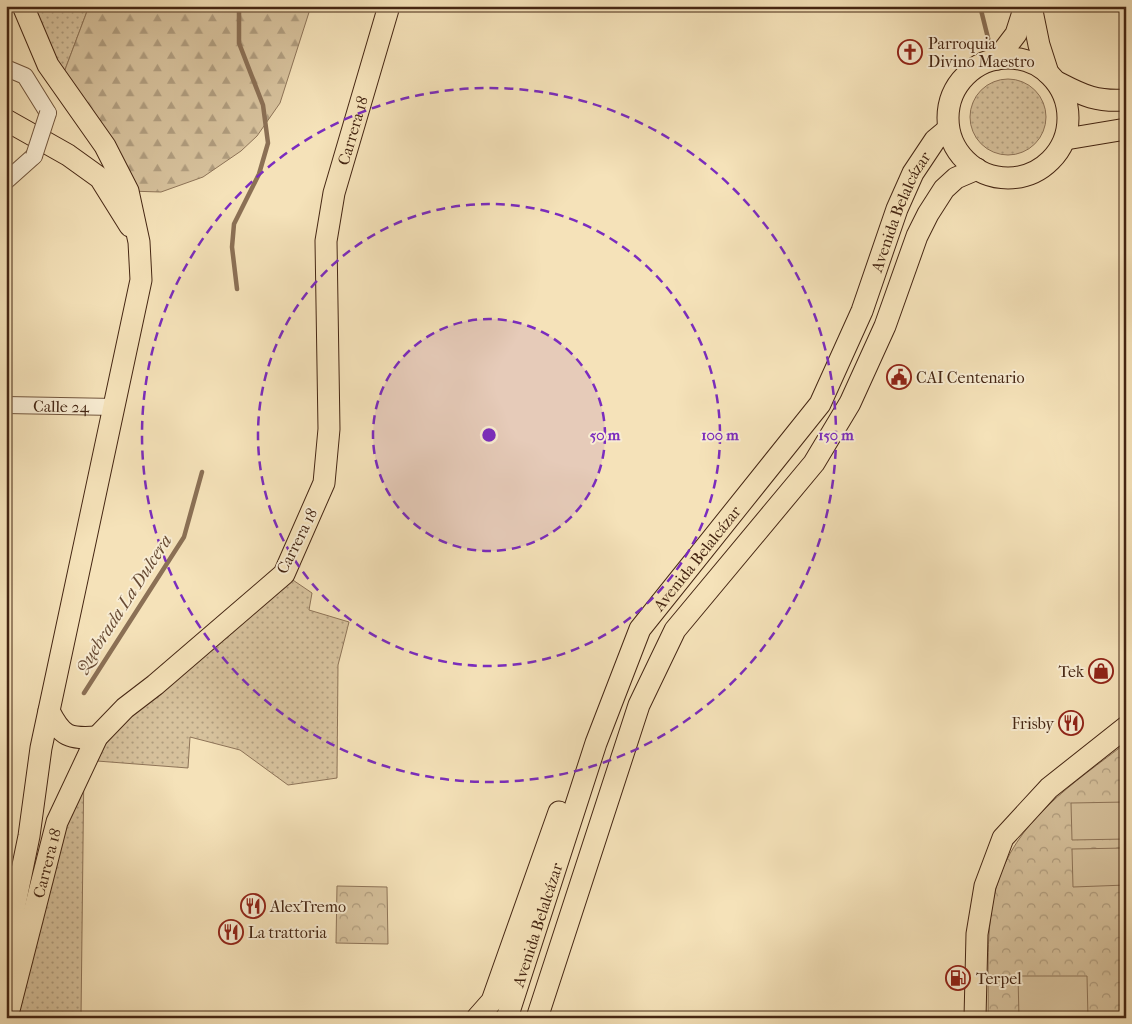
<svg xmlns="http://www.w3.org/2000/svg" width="1132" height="1024" viewBox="0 0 1132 1024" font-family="'IM FELL French Canon',serif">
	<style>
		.grass { fill: url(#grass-dots); stroke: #8e7458 }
		.forest { fill: url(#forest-firs); stroke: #8e7458 }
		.park { fill: url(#park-crowns); stroke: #8e7458 }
		.pitch { fill: #d7c29d; stroke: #8e7458 }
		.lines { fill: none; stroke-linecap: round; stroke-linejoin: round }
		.stream { stroke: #8b7055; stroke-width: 4.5 }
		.minor-casing { stroke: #71553c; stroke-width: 18 }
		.major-casing { stroke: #452613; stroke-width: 23 }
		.minor { stroke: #f8ecd2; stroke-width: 16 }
		.major { stroke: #f5e2b9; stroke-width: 21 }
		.minor-bridge-casing { stroke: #71553c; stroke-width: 18; stroke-linecap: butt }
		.minor-bridge { stroke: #f8ecd2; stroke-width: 16 }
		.ring { fill: none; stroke: #7b2cbf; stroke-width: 2.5; stroke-dasharray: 9 6 }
		.labels { text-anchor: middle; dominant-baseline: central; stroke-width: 4; stroke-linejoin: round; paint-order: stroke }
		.poi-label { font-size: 16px; fill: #452613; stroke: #f8ecd2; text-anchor: start }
		.street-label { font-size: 16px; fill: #452613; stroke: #f8ecd2 }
		.water-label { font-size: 18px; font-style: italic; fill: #684b34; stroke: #f8ecd2 }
		.centre { fill: #7b2cbf; stroke: #f8ecd2; stroke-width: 2.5 }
		.ring-label { font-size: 15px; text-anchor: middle; font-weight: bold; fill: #7b2cbf; stroke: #f8ecd2; stroke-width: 4; stroke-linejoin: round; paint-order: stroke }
	</style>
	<defs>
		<pattern id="grass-dots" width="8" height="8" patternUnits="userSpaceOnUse" patternTransform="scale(1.25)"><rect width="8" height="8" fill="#d7c29d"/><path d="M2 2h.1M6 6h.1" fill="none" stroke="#b09d7f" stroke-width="1.8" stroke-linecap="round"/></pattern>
		<pattern id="forest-firs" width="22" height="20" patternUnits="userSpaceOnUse" patternTransform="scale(1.25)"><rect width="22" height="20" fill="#d7c29d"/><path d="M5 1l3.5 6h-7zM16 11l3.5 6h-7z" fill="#b09d7f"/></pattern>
		<pattern id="park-crowns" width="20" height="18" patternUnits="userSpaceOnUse" patternTransform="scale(1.25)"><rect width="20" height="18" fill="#d7c29d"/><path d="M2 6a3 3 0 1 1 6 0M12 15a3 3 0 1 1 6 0" fill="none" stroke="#b09d7f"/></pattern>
	</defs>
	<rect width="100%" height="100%" fill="#f5e2b9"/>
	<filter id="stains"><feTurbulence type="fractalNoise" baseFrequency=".004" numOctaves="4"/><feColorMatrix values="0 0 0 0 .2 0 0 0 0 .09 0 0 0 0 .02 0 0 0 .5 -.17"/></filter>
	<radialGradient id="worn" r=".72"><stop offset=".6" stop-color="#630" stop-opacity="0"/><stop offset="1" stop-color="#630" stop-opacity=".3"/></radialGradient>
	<path class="grass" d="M23,6H89L60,83Z
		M970 117a38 38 0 1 1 76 0a38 38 0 1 1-76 0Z
		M284,574L312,593L309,610L349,622L338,665L337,778L288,785L240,750L190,737L188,768L84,760L81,1018H7L84,760Z"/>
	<path class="forest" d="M89,6H311L280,103L257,136L241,151L203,177L161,192L128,191L60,83Z"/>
	<path class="park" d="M1126,743V1018H988C989,976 985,929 996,888C1014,821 1074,783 1126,743Z
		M337,886L387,887L388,944L336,943Z"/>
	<path class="pitch" d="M1126,802V839L1072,840L1071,803Z
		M1126,848V885L1073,887L1072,849Z
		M1018,976H1087L1088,1018H1019Z"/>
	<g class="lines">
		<path class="stream" d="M980,6L992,54
			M237,289L232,247L234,224L259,174L268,143L263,105L239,43V6
			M84,693L184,537L202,472"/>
		<defs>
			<g id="minor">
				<path d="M6,68L25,76L48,113"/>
				<path d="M6,181L34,156"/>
				<path id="s1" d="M6,405L115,407"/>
			</g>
			<g id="major">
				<path d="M1031,6L1039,45L1048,73"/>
				<circle cx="1008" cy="118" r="60"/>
				<path d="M997,59L1016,34L1025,6"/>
				<path d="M1059,83C1084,96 1097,102 1126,100"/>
				<path d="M6,120L68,155L100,178L130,226"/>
				<path d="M1066,139L1126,129"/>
				<path d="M49,711C62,737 69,739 97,737"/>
				<path d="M6,948L29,836L41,748L141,280L139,242L128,191L105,146L48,65L23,6"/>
				<path id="s2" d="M7,1018L57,822L97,737L125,708L155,685L284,574L324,483L329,429L326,241L334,193L389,6"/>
				<path d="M477,1018L492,1001L559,812"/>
				<path id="s3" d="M507,1018L596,743L640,629L820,404L862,311L897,209L913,173L935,140L947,130"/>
				<path d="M537,1018L639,705L675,630L814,463L850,403L885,326L917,236L928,214L944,189L956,178L977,169"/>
				<path d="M975,1018L977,934L985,886L1003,838L1049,788L1126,727"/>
			</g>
		</defs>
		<use href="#minor" class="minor-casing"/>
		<use href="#major" class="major-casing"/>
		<use href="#minor" class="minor"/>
		<use href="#major" class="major"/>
		<defs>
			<path id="minor-bridge" d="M34,156L48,113"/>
		</defs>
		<use href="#minor-bridge" class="minor-bridge-casing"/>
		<use href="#minor-bridge" class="minor-bridge"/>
	</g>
	<circle cx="489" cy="435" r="116" fill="#7b2cbf" fill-opacity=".12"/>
	<g class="ring">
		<circle cx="489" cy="435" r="116"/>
		<circle cx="489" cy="435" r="231"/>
		<circle cx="489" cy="435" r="347"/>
	</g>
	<defs>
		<symbol id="church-ring" viewBox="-11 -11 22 22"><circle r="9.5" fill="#f8ecd2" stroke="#8f2418" stroke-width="1.5"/><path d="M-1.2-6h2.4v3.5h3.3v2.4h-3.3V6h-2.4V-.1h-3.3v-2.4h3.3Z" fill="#8f2418"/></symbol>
		<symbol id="civic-ring" viewBox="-11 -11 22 22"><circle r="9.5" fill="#f8ecd2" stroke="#8f2418" stroke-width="1.5"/><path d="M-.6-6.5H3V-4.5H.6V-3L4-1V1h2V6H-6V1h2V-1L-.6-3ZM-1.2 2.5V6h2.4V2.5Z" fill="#8f2418"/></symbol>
		<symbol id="shop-ring" viewBox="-11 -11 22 22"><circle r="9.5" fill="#f8ecd2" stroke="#8f2418" stroke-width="1.5"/><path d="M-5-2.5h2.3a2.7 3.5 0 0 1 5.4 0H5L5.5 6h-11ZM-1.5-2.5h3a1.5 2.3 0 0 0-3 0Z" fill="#8f2418"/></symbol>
		<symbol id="restaurant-ring" viewBox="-11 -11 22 22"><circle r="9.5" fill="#f8ecd2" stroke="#8f2418" stroke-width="1.5"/><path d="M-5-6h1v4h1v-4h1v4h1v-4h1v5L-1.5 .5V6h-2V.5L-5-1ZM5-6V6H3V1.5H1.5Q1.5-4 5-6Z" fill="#8f2418"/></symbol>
		<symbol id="fuel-ring" viewBox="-11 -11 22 22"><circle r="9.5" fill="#f8ecd2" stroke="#8f2418" stroke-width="1.5"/><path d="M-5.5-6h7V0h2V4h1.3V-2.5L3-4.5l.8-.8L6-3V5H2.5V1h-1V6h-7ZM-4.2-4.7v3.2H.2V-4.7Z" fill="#8f2418"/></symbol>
	</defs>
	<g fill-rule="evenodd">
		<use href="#church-ring" x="896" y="38" width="28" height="28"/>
		<use href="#civic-ring" x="885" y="363" width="28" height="28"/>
		<use href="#shop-ring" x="1087" y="657" width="28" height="28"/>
		<use href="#restaurant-ring" x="1057" y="709" width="28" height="28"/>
		<use href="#restaurant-ring" x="239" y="892" width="28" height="28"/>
		<use href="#restaurant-ring" x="217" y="918" width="28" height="28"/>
		<use href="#fuel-ring" x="944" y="964" width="28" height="28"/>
	</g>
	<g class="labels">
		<g class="poi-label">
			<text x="928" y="43">Parroquia<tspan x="928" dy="18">Divino Maestro</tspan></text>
			<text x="916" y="377">CAI Centenario</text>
			<text x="1084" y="671" text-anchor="end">Tek</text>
			<text x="1054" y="723" text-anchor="end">Frisby</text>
			<text x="270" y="906">AlexTremo</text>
			<text x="248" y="932">La trattoria</text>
			<text x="976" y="978">Terpel</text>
		</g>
		<g class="street-label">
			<text stroke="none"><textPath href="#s2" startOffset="1000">Carrera 18</textPath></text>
			<text stroke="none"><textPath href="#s3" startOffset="908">Avenida Belalcázar</textPath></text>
			<text stroke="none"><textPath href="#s1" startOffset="55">Calle 24</textPath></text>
			<text transform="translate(297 541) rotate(-63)">Carrera 18</text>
			<text stroke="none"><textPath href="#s3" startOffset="502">Avenida Belalcázar</textPath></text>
			<text stroke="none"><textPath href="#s2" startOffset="160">Carrera 18</textPath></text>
			<text stroke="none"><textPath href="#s3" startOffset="98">Avenida Belalcázar</textPath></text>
		</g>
		<g class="water-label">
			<text transform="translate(124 604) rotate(-57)">Quebrada La Dulcera</text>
		</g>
	</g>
	<circle cx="489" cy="435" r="8" class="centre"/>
	<g class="ring-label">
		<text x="605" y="440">50 m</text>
		<text x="720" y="440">100 m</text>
		<text x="836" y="440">150 m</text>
	</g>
	<rect width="1132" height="1024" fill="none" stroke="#f5e2b9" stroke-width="25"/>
	<rect x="8" y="8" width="1117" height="1009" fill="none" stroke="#452613" stroke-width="2.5"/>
	<rect x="12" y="12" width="1107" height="999" fill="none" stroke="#452613"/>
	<rect width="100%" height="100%" filter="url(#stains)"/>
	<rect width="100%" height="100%" fill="url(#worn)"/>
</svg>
